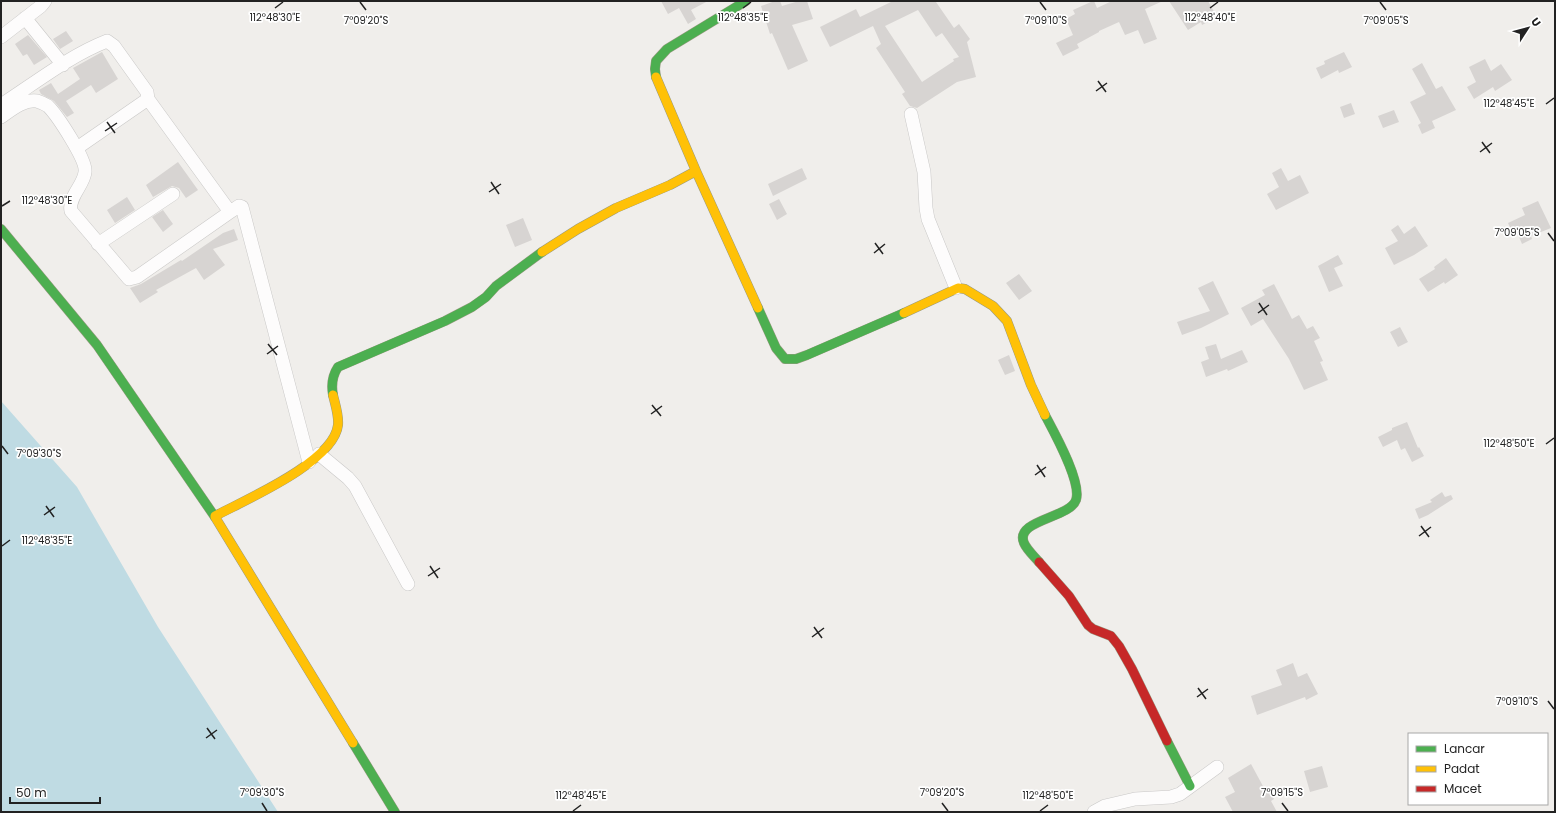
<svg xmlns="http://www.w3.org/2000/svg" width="1556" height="813" viewBox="0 0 1556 813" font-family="Poppins,sans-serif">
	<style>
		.water { fill: #bfdbe3 }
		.building { fill: #d7d4d2; fill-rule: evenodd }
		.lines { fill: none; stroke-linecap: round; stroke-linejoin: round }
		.street-casing { stroke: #c9c8c7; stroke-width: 14 }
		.fast-casing { stroke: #999a82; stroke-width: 10 }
		.slow-casing { stroke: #999a82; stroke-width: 10 }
		.jam-casing { stroke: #999a82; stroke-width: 10 }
		.street { stroke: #fdfcfc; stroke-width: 13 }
		.fast { stroke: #4caf50; stroke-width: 9 }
		.slow { stroke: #ffc107; stroke-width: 9 }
		.jam { stroke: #c62828; stroke-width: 9 }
		.ticks { fill: none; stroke: #222; stroke-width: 1.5 }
		.ticks-label { font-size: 10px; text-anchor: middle; fill: #222; stroke: #fff; stroke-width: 3.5; stroke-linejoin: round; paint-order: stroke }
	</style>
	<rect width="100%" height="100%" fill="#f0eeeb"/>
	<path class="water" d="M1,401L77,487L158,627L278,812H1Z"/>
	<path class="building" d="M661,1H708L691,10L696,19L688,24L679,8L668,14Z
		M775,1H780L782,6L799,1H807L813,19L792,25L808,61L788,70L772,33L770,34L761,6Z
		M893,1H937L936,2L954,28L959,24L970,39L967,42L976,77L957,82L917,108L910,106L902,94L905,92L876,48L881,44L873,26L830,47L820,27L856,9L860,17ZM918,10L936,37L942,33L959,57L953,59L954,61L922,82L885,26Z
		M1093,1H1094L1097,8L1112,1H1163L1145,9L1157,39L1144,44L1138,30L1125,35L1119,22L1099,31V32L1077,44L1079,48L1063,56L1056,43L1073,35L1066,19L1075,14L1073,10Z
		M1169,1H1208L1217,17L1202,25L1201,22L1188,30Z
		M66,31L73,41L60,49L53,39Z
		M28,35L47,57L34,65L27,54L23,56L15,44Z
		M102,52L118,79L96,93L91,85L66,101L74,113L67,117L54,101L41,94L39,90L51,83L58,94L80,79L73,68Z
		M1344,52L1352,67L1339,73L1338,70L1321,79L1316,68L1325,64L1324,61Z
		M1485,59L1491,71L1501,64L1512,80L1495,91L1493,87L1474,99L1467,87L1476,82L1469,67Z
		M1422,63L1436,89L1442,86L1456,110L1432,121L1435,128L1422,134L1418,125L1421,123L1410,102L1426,94L1412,69Z
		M1351,103L1355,114L1344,118L1340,107Z
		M1394,110L1399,122L1383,128L1378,116Z
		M178,162L198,190L186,198L179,188L172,186L153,197L146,185Z
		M802,168L807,179L773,196L768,184Z
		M1281,168L1288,181L1300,175L1309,193L1276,210L1267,194L1279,187L1272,173Z
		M127,197L135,210L115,223L107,210Z
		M779,199L787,214L777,220L769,204Z
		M1538,201L1551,228L1531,236L1532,239L1522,244L1517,232L1513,234L1508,223L1525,215L1522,208Z
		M163,210L173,224L163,232L152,217Z
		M523,218L532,240L515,247L506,225Z
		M1398,225L1404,234L1415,226L1428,246L1414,255L1394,265L1385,248L1398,241L1391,230Z
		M234,229L238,240L213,249L225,265L204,280L196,268L156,290L158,292L140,303L130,288L141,284L181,260L182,261L223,233Z
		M1338,255L1343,264L1334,268L1343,286L1329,292L1318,266Z
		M1446,258L1458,275L1445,284L1444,282L1428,292L1419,279L1435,269L1434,267Z
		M1019,274L1032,291L1019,300L1006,283Z
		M1213,281L1229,314L1201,328L1182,335L1177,322L1210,311L1198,288Z
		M1274,284L1292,319L1299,315L1307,329L1313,326L1320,338L1314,341L1323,361L1320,362L1328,380L1304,390L1289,359L1263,319L1251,326L1241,308L1265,295L1262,290Z
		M1400,327L1408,342L1398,347L1390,332Z
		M1216,344L1221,359L1242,350L1248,362L1228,371L1227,369L1206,377L1201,362L1209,359L1205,347Z
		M1009,355L1015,371L1005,375L998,360Z
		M1407,422L1418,448L1419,447L1424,456L1412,462L1405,448L1401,450L1397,440L1383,447L1378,437L1392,430V428Z
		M1442,492L1445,497L1451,495L1453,499L1428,515L1419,519L1415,509L1432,502L1430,500Z
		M1293,663L1298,677L1307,673L1318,694L1306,700L1305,697L1257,715L1251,696L1282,685L1276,670Z
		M1251,764L1264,788L1267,786L1274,799L1271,801L1277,812H1233L1225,797L1235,792L1228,778Z
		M1322,766L1328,787L1310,792L1304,771Z"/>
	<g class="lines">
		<defs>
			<path id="street" d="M25,18L63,65
				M1,37L41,6L45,1
				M148,99L230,212
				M1,105C35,83 69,56 107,41L114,46L147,92L148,99L77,148
				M911,114L924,172L926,208L928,219L956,288
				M1,117C11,110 24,99 37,101C40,102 45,104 48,106C57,115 87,160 85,172C84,185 68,197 71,211L129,279L137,277L230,212L239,206L242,207L309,462
				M98,244L173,194
				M319,454L348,478L355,486L408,584
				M1094,812L1105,806L1135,799L1171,797L1180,794L1217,767"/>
			<path id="fast" d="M656,77L655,69L656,61L667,49L746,1
				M1,229L97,345L215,517
				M758,308L776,348L785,359H796L807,355L904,313
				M333,395C331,384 332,376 338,367L445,321L472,307L486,297L496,286L542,252
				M1039,562C1034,556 1027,550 1024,543C1014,520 1070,518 1076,500C1082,482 1054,432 1045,415
				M1167,741L1190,786
				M353,743L395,812"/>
			<path id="slow" d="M696,171L758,308
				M542,252L578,229L616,208L670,185L696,171L656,77
				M904,313L958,288L965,289L993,306L1007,321L1031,385L1045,415
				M215,516C245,500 334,462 338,425C339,415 335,404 333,395
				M215,517L353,743"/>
			<path id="jam" d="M1039,562L1069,596L1088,625L1093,629L1111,636L1119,646L1132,669L1167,741"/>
		</defs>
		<use href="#street" class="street-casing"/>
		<use href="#fast" class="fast-casing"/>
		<use href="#slow" class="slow-casing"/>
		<use href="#jam" class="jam-casing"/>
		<use href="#street" class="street"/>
		<use href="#fast" class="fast"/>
		<use href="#slow" class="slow"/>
		<use href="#jam" class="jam"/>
	</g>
	<path class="ticks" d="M360,2L366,10M1040,2L1046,10M1380,2L1386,10M275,8L283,2M743,8L751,2M1210,8L1218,2M1098,81L1106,92M1096,91L1107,83M1546,104L1554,98M107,122L115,133M105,131L117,123M1482,142L1490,153M1480,152L1492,143M491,182L499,194M489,192L501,184M2,206L10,201M1548,233L1554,241M875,243L883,254M874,253L885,244M1259,303L1267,315M1258,313L1269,305M268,344L277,355M267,354L278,346M652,405L661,416M651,414L662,406M1546,444L1554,438M2,446L8,454M1037,465L1045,477M1035,475L1046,467M46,506L54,517M44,515L55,507M1421,526L1429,537M1419,536L1431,527M2,546L10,540M430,566L438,578M428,576L440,568M814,627L822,638M812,637L824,628M1198,688L1206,699M1197,697L1208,689M1548,701L1554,709M207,728L215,739M206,738L217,730M262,803L267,811M942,803L948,811M1282,803L1288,811M573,811L581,805M1040,811L1048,805"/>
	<g class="ticks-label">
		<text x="275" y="21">112°48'30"E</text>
		<text x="743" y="21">112°48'35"E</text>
		<text x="1210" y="21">112°48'40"E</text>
		<text x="366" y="24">7°09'20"S</text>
		<text x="1046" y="24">7°09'10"S</text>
		<text x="1386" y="24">7°09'05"S</text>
		<text x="1509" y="107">112°48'45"E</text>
		<text x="47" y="204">112°48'30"E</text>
		<text x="1517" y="236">7°09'05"S</text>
		<text x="1509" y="447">112°48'50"E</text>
		<text x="39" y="457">7°09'30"S</text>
		<text x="47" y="544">112°48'35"E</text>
		<text x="1517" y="705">7°09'10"S</text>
		<text x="262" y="796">7°09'30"S</text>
		<text x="942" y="796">7°09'20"S</text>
		<text x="1282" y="796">7°09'15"S</text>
		<text x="581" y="799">112°48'45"E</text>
		<text x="1048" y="799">112°48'50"E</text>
	</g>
	<rect width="1556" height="813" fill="none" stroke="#222222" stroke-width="4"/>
	<rect x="1408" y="733" width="140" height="72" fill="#ffffff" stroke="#a7a7a7"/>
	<rect x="1416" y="746" width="20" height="6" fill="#4caf50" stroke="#a7a7a7"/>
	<text x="1444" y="753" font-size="12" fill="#222222">Lancar</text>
	<rect x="1416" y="766" width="20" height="6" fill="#ffc107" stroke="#a7a7a7"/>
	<text x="1444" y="773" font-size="12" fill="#222222">Padat</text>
	<rect x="1416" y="786" width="20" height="6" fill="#c62828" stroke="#a7a7a7"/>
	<text x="1444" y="793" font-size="12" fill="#222222">Macet</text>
	<g transform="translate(1528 28) rotate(54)" stroke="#ffffff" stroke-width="3" paint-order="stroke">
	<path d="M0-3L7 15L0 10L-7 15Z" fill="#222222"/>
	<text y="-6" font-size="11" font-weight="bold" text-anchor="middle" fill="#222222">U</text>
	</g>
	<path d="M10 797v6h90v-6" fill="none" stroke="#222222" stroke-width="2"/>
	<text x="16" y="797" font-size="12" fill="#222222" stroke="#ffffff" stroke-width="3" paint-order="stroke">50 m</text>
</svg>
